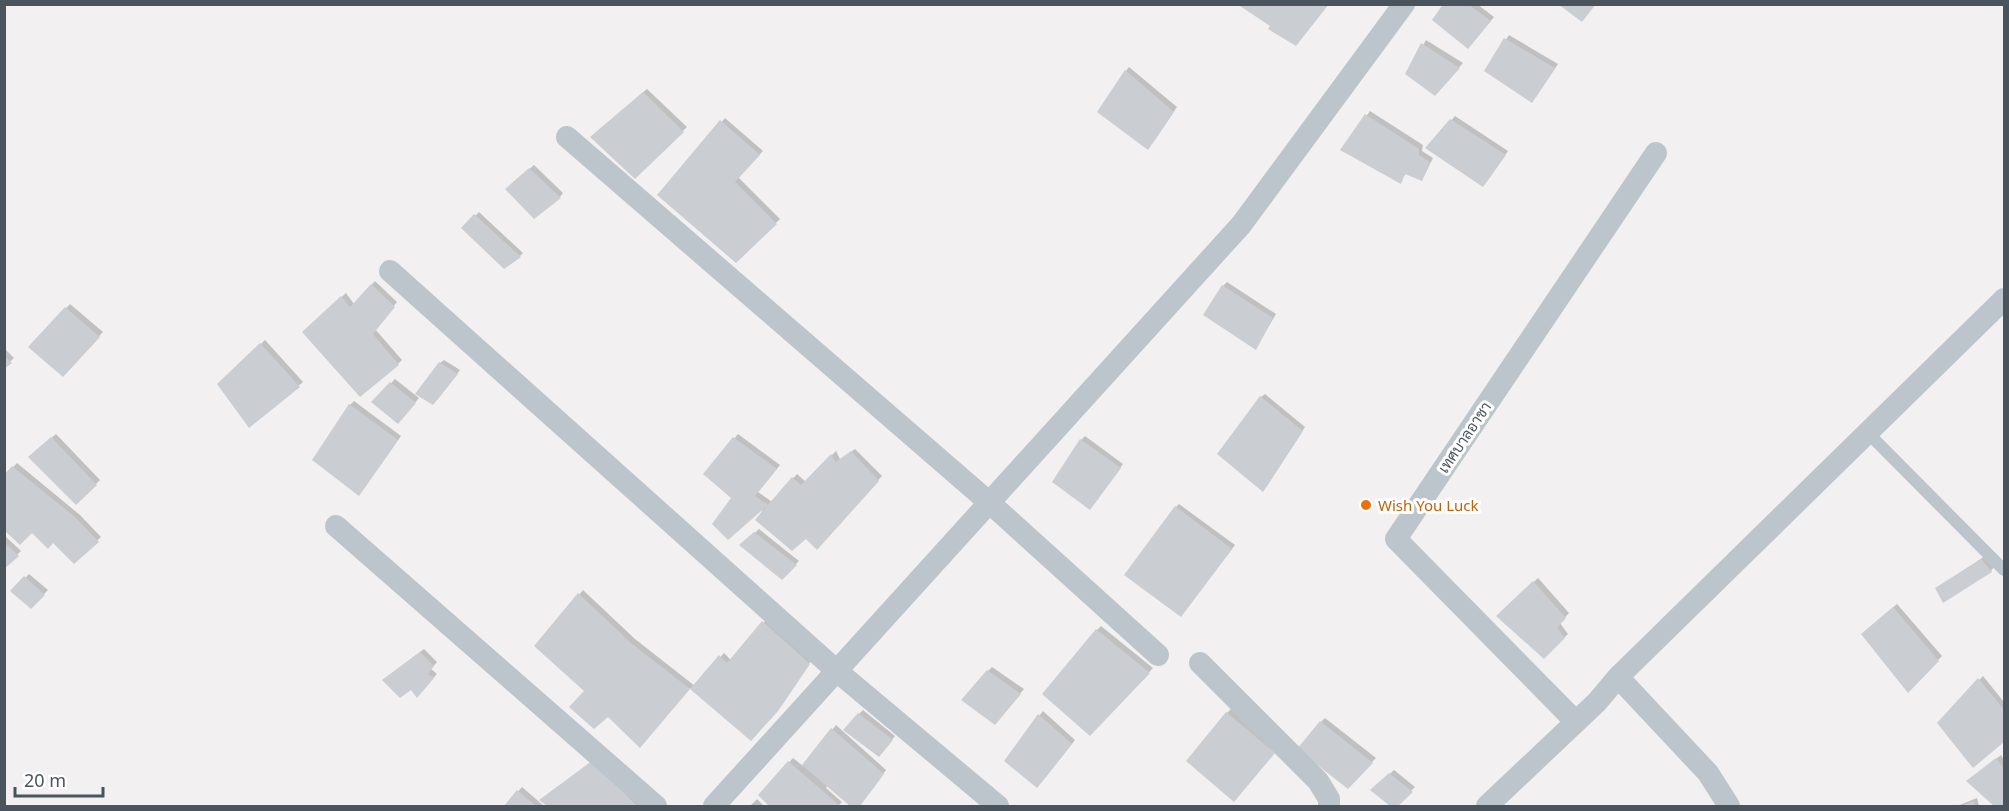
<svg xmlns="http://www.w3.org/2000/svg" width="2009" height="811" viewBox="0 0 2009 811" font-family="'Noto Sans',Sarabun,sans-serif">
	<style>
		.shadow { fill: #0003 }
		.building { fill: #cacdd2 }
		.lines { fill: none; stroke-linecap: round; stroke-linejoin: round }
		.lane { stroke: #bcc5cb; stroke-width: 12 }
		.street { stroke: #bcc5cb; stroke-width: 22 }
		.food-dot { fill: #e8710a; stroke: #fff; stroke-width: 2 }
		.labels { text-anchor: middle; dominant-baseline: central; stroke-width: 6; stroke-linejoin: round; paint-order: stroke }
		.street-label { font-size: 15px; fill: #49545c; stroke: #fff }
		.food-label { font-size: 15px; fill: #c56008; stroke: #fff; text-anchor: start }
	</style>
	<rect width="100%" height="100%" fill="#f2f0f0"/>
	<path class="shadow" d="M1444,4H1477L1494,17L1472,43Z
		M1509,35L1558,64L1536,97L1486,70Z
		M1426,40L1463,63L1435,94L1407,74Z
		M1129,67L1177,107L1152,144L1126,71Z
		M647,89L687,127L635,177L596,133Z
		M1370,111L1423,145L1422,151L1433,158L1422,180L1406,173L1400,182L1342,150Z
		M1455,116L1508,151L1487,181L1428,148Z
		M725,118L763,151L738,177L780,219L736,261L659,195Z
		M534,165L563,193L560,197L507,189Z
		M479,212L523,253L520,256L463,228Z
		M375,281L397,302L375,329L402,360L398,364L304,332L346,293L354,304Z
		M1227,282L1276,314L1256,348L1223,286Z
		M70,304L103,332L63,375L30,347Z
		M265,340L303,382L250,425L219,384Z
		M4,348L14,358L4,367Z
		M444,360L460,370L437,400L440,363Z
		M395,379L419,398L402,418L374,402Z
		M1265,394L1305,427L1267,486L1261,397Z
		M354,401L401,436L363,490L350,405Z
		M56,434L100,480L76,503L30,457Z
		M738,434L780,465L758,492L772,502L797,474L806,482L836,451L840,459L855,449L882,476L817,548L806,537L757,519L767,503L728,538L733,498L706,474Z
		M1085,436L1123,464L1094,504L1081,440Z
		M17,463L80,515L101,537L74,562L4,477Z
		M1179,504L1235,545L1185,611L1176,507Z
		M759,529L799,561L782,578L742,545Z
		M4,535L21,551L4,567Z
		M1985,556L1994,567L1991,571L1937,588Z
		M29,574L48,590L31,607L13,591Z
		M1538,578L1569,613L1560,623L1568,634L1544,657L1498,616Z
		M583,590L635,639L695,686L724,653L731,660L767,619L812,659L782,705L751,739L690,688L644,742L536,646Z
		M1897,604L1942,656L1908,691L1867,630Z
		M1101,626L1153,668L1090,734L1097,630Z
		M424,649L437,662L431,669L437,674L417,696L412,687L388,676Z
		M992,667L1024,689L999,719L988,671Z
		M1983,676L2004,702V740L1973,766L1939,723Z
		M1231,709L1278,749L1188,761L1227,713Z
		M863,710L895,736L883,751L859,714Z
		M1043,711L1075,740L1041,783L1006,760Z
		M1325,718L1376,758L1348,787L1321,722Z
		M836,725L886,770L859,806H852L828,785L826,788L842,802L838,806H771L760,795L793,758L803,766Z
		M2001,755L2004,760V806H1996L1968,781Z
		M596,758L645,806H549L541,800Z
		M1394,770L1415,787L1396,806H1392L1372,790Z
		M522,787L544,806H506Z
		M1977,798L1979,806H1957Z
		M757,799L764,806H750Z"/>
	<path class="building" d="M1237,4H1329L1296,46L1268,29L1270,26Z
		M1443,4H1468L1491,21L1468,49L1432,20Z
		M1558,4H1596L1582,22Z
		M1504,38L1555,68L1532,103L1484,71Z
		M1421,43L1460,68L1435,96L1405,74Z
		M1125,70L1174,112L1148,150L1097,112Z
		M643,92L684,132L635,179L590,137Z
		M1365,114L1419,149V155L1430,162L1422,181L1405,174L1401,184L1340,150Z
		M1450,119L1506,155L1483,187L1425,148Z
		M720,120L760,155L735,182L777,224L736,263L657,195Z
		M529,168L561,198L534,219L505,189Z
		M474,214L521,257L504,269L461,228Z
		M371,284L395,307L373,334L399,365L360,397L302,332L341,296L350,307Z
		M1222,285L1273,318L1256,350L1203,315Z
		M65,307L100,337L63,377L28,347Z
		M260,343L300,387L249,428L217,384Z
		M4,356L12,363L4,369Z
		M439,362L458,374L433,405L415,394Z
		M390,382L416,403L398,424L371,402Z
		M1260,396L1303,431L1263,492L1217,454Z
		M349,404L398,440L359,496L312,460Z
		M51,437L97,485L76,505L28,457Z
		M733,437L777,469L755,496L768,505L728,540L712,524L731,498L703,474Z
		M1080,439L1121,468L1090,510L1052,482Z
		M851,451L879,481L817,550L806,539L792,551L755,520L792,477L801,485L831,454L836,462Z
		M12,466L76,518L99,542L74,564L53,543L48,549L32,533L20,545L4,530V475Z
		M1175,506L1232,549L1181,617L1124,575Z
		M754,532L797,565L782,580L739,545Z
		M4,542L19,556L4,569Z
		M1981,559L1992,572L1943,603L1935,588Z
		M24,576L45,595L31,609L10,591Z
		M1533,581L1566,618L1557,628L1565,638L1544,659L1496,616Z
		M578,593L631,643L690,689L640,748L608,717L594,729L569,707L584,691L534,646Z
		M1893,607L1939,661L1908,693L1861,634Z
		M762,621L810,664L778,711L751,741L690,689L719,655L727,663Z
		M1096,629L1150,673L1090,736L1042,694Z
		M420,652L434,666L428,674L434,678L417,698L411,690L400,698L382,680Z
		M987,670L1021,694L995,725L961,700Z
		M1978,678L2004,710V742L1973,768L1937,723Z
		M1226,712L1275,753L1234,802L1186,761Z
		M858,713L893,740L879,757L843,730Z
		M1038,714L1072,744L1037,788L1004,761Z
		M1320,721L1373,763L1348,789L1297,749Z
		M831,728L884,774L860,806H850L802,765Z
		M1996,758L2004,769V806H1994L1966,781Z
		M592,761L637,806H547L539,800Z
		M788,761L840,806H769L758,795Z
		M1389,773L1413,792L1398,806H1390L1370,790Z
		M517,790L536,806H504Z
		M1974,801L1975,806H1960Z"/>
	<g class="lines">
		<path class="lane" d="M1867,432L2004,570"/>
		<path class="street" d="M567,137L991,504L1158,655
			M390,271L838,672L998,806
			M336,526L656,806
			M1200,663L1318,781L1329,799V806
			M1618,677L1708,773L1729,806
			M1576,722L1396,539L1656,153
			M714,806L1241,225L1404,4
			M1487,806L1597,702L1618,677L2004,299"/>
	</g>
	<circle class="food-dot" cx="1366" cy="505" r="6"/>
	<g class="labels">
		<g class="street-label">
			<text transform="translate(1464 437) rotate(-56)">เทศบาลอาชา</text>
		</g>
		<g class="food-label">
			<text x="1378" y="505">Wish You Luck</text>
		</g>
	</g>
	<rect width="2009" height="811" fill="none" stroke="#49545c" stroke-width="12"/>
	<path d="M15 787v9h88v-9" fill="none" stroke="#49545c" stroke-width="3"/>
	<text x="24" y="787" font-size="18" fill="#49545c" stroke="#ffffff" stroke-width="4.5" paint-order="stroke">20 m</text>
</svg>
